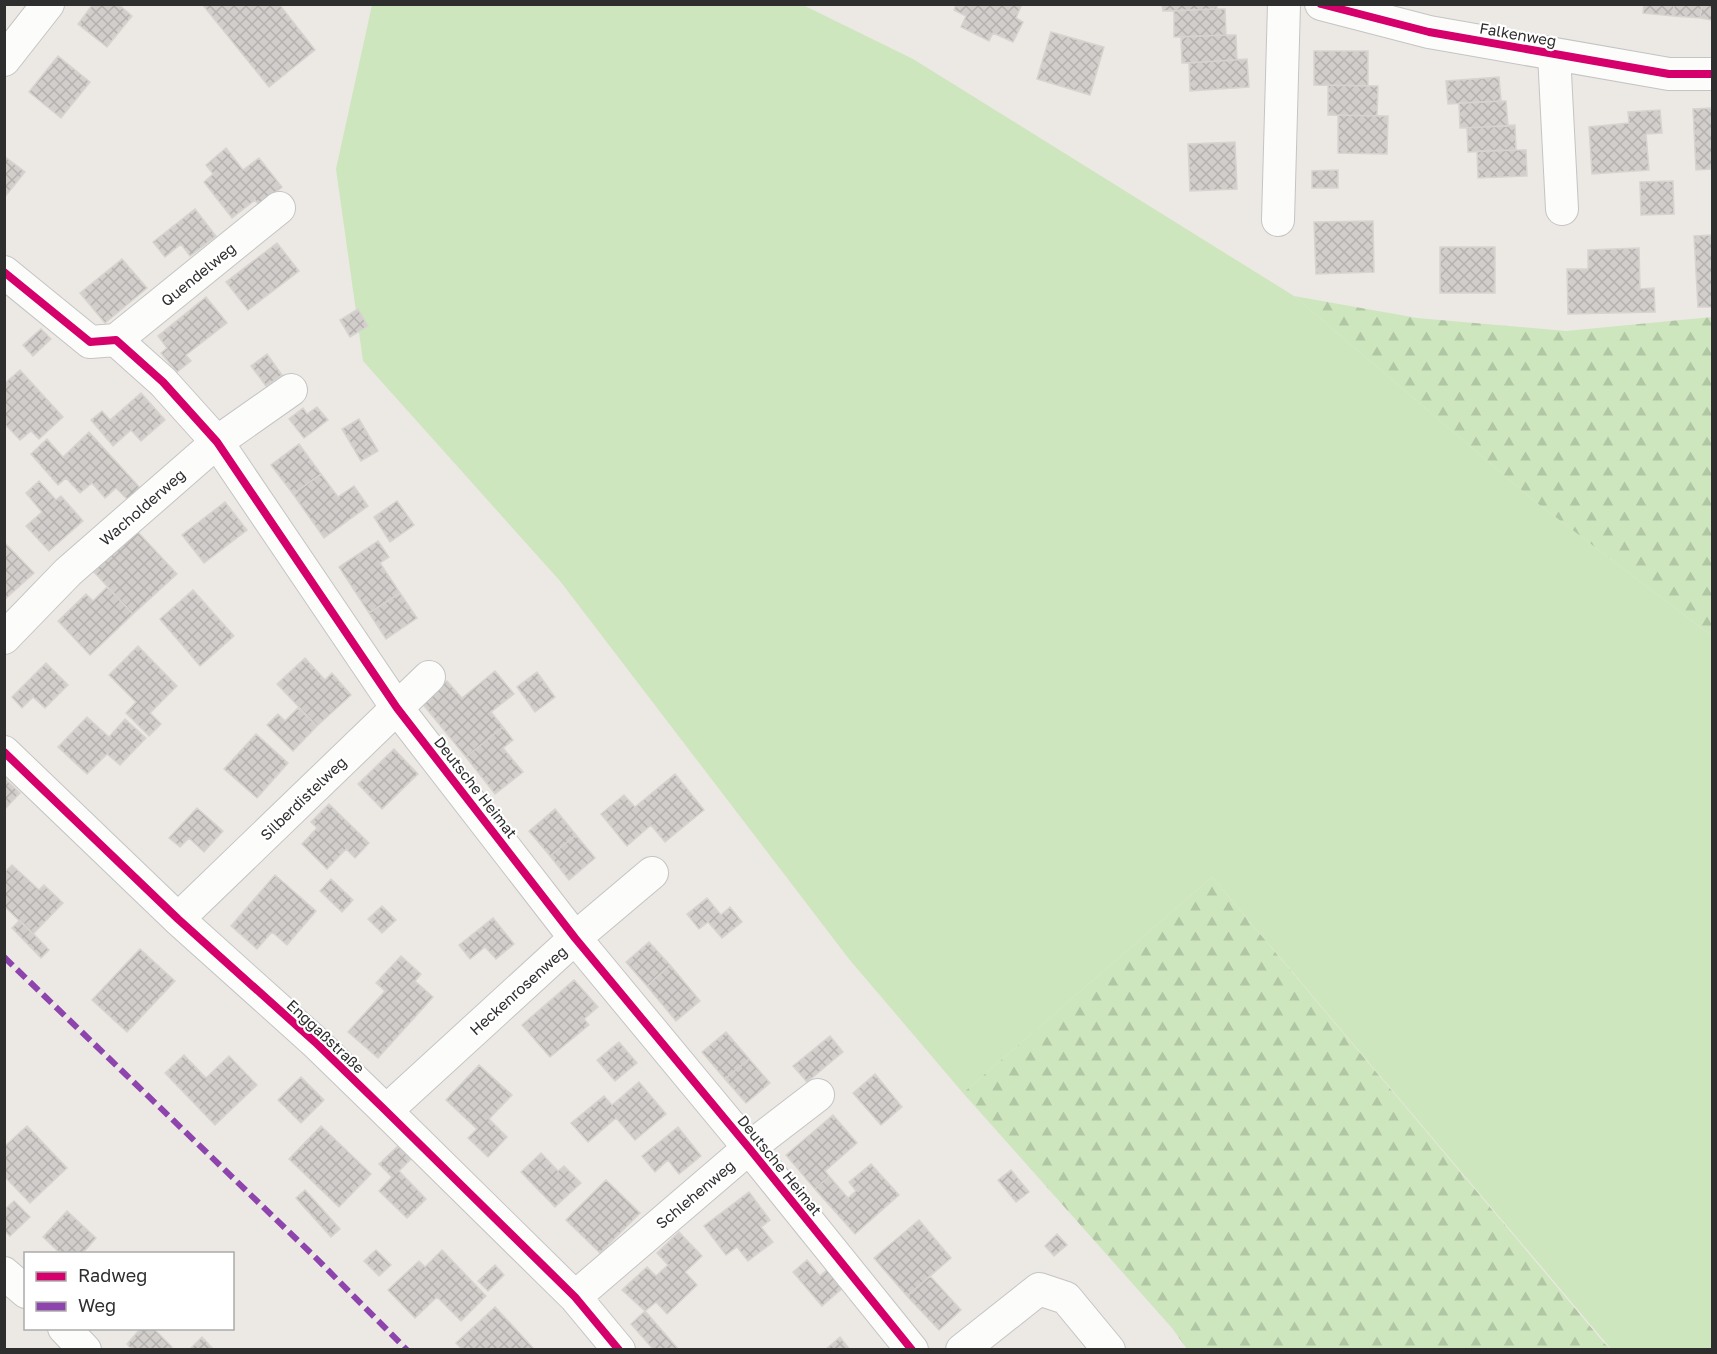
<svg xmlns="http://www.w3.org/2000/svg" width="1717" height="1354" viewBox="0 0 1717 1354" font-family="'Golos Text',sans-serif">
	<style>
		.grass { fill: #cee6be }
		.forest { fill: url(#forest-firs) }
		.building { fill: url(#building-cross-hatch); stroke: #d7d4d0; stroke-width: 1.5 }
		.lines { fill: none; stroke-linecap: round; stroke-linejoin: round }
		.minor-casing { stroke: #c5c4c5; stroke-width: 34 }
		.minor { stroke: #fcfcfb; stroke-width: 32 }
		.quiet { stroke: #8e44ad; stroke-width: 6; stroke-dasharray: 12 6; stroke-linecap: butt }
		.cycleway-casing { stroke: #fff; stroke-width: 11 }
		.cycleway { stroke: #d6006c; stroke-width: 8 }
		.labels { text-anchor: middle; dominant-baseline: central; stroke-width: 4.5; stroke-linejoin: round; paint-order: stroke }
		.street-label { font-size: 15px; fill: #2e2e2e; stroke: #fff }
	</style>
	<defs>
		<pattern id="forest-firs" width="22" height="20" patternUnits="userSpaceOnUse" patternTransform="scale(1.5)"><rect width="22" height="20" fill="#cee6be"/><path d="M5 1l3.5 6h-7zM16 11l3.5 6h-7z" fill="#b1c6a4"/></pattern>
		<pattern id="building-cross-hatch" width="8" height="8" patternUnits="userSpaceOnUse" patternTransform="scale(1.5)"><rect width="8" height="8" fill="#d1cecb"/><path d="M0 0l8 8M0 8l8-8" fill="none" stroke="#b4b1af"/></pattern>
	</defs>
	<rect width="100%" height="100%" fill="#ece8e4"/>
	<path class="grass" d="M372,5H803L913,59L1294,296L1533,500L1712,636V1349H1611L1212,877L963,1093L849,959L560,581L363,361L336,169Z"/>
	<path class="forest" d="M1294,296L1417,318L1566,331L1712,317V636L1533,500Z
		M1212,877L1605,1344L1611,1349H1187L1172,1328L963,1093Z"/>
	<path class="building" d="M93,4H118L132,16L107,47L78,24Z
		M202,4H279L315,50L269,87Z
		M956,4H1022L1016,18L1023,22L1013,42L993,33L989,41L961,27L966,16L954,10Z
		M1162,4H1217V9L1163,11Z
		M1644,4H1674L1673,16L1643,13Z
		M1674,4H1702L1700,18L1673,16Z
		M1702,4H1712V20L1700,18Z
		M1217,9H1225L1226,35L1174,37V11Z
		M1051,32L1104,47L1090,95L1037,79Z
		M1226,35H1236L1237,60L1182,63L1181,37Z
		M1314,51H1368V86L1314,85Z
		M58,56L90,82L61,118L29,92Z
		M1247,59L1249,87L1190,91L1189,63Z
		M1499,77L1501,101L1448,104L1446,81Z
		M1328,85L1378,86L1377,116L1328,115Z
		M1501,101H1506L1508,126L1460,128L1459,103Z
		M1712,108V169L1696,170L1693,109Z
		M1660,110L1662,133L1646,134L1649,170L1592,174L1589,127L1629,123L1628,112Z
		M1338,115L1388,116L1387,154L1338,153Z
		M1515,125L1516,150L1468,152L1467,128Z
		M1235,142L1237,189L1190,191L1188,144Z
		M226,148L243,170L259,158L282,187L259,205L255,200L232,218L204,182L213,174L206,165Z
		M1516,150H1526L1527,176L1478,178L1477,151Z
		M4,156L25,172L4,198Z
		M1338,170V188H1312V171Z
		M1673,181L1674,214L1641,215L1640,182Z
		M195,209L216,236L190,256L181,244L165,257L153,242Z
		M1373,221L1374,272L1316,274L1314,222Z
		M1712,235V307H1698L1694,236Z
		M277,243L299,271L248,310L226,282Z
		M1440,247H1495V293H1440Z
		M1639,248L1640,289L1654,288L1655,312L1568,314L1567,269H1588V250Z
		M122,259L147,288L105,323L80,293Z
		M206,297L227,323L186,355L191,361L177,372L161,353L167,348L158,336Z
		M358,309L368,326L350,337L340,320Z
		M41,329L51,339L33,356L23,345Z
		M267,354L282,375L266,386L251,366Z
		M20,370L63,417L39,439L31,431L20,440L4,423V384Z
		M141,393L165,420L141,441L131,430L113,446L91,420L102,411L110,420Z
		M317,407L328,420L304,438L289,419L303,408L307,414Z
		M359,419L378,451L361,461L342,429Z
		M89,432L141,489L128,500L116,488L105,498L92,483L80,493L66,478L58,485L31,454L47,439L63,457Z
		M299,444L321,474L293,494L271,465Z
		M321,474L338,497L354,486L368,506L324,538L293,494Z
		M39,481L56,500L61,496L83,521L49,551L26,526L42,512L26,493Z
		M397,501L414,525L390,542L374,517Z
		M225,502L247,530L204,563L182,535Z
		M136,530L177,574L133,614L92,570Z
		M378,541L389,557L380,563L400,593L369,613L339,567Z
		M4,542L34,573L4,600Z
		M107,587L133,614L90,655L58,621L86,594L93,601Z
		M193,590L234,636L200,666L160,619Z
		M400,593L417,618L386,639L369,613Z
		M138,646L177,686L150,713L161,724L149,736L126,713L136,702L109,675Z
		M305,658L325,680L332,673L351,695L317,726L277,684Z
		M46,663L68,685L45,708L33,697L22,708L12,697Z
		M495,671L514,694L491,712L503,727L466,757L421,702L447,681L462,698Z
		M537,672L555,697L535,712L517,687Z
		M298,708L317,726L293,751L267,725L278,714L285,721Z
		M87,717L109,737L125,719L146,738L120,765L107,754L87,774L58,747Z
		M503,727L513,740L503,748L523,772L495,794L466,757Z
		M256,734L288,763L257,798L224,769Z
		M394,749L418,774L382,809L358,784Z
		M675,774L704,810L665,842L651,825L627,846L601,814L624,795L635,807Z
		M4,778L20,793L5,809L4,808Z
		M329,804L369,843L355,858L346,849L327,869L302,844L317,828L311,822Z
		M197,808L223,831L204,852L189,838L180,847L169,838Z
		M555,809L576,835L550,856L529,831Z
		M576,835L595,858L569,880L550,856Z
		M12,865L39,890L44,885L63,903L33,934L4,906V873Z
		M275,875L316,911L287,945L272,932L257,949L231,926Z
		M331,879L353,900L342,912L320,891Z
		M707,898L721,915L730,907L742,922L722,938L708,922L699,929L687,914Z
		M382,906L396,920L382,933L368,919Z
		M493,918L514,944L496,959L485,947L470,959L459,945Z
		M20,920L49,950L41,958L12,928Z
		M649,942L670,965L647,986L626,962Z
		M140,949L175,981L127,1032L92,1000Z
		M401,956L421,974L415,981L433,997L378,1058L348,1032L385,991L376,983Z
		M670,965L700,1001L676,1021L647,986Z
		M574,980L598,1007L584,1019L589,1025L550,1057L522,1025Z
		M726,1032L749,1059L725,1079L702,1052Z
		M830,1036L843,1052L807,1082L793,1066Z
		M619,1042L637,1063L615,1081L597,1060Z
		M184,1055L206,1078L229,1056L257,1085L215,1125L165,1073Z
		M749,1059L770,1083L746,1103L725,1079Z
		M479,1065L512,1095L489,1119L507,1137L488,1157L468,1138L477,1129L446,1100Z
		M875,1074L902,1107L881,1125L853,1093Z
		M301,1077L324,1100L301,1123L278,1100Z
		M639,1082L666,1114L635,1140L616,1118L588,1142L571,1123L604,1096L612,1105Z
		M833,1115L857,1143L825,1171L829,1176L815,1189L786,1155Z
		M27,1126L67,1168L30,1203L4,1176V1147Z
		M321,1126L371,1174L339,1207L289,1159Z
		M678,1127L701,1156L679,1174L668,1160L655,1172L642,1156Z
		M398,1146L411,1159L399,1171L426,1199L407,1218L379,1191L392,1177L379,1164Z
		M541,1153L558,1171L564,1166L581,1183L555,1207L521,1172Z
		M871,1164L899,1195L855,1234L815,1189L829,1176L848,1198L856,1191L849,1182Z
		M1011,1170L1029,1192L1016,1202L998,1180Z
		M606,1180L640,1213L600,1253L566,1220Z
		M305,1190L340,1229L331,1237L296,1198Z
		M749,1192L770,1220L761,1227L773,1242L748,1261L737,1247L726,1255L704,1226Z
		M14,1201L30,1217L10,1236L4,1231V1210Z
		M67,1211L96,1238L82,1254H61L43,1237Z
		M919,1220L951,1258L907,1296L874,1258Z
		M679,1232L702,1256L685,1272L697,1285L667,1314L656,1302L645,1311L622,1290L647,1267L656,1276L668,1265L657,1253Z
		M1057,1234L1067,1245L1054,1256L1045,1246Z
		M376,1250L391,1265L379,1276L364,1261Z
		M442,1250L486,1296L461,1321L437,1297L415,1318L388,1290L419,1261L425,1267Z
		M807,1260L820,1276L828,1269L844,1287L822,1306L793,1272Z
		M495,1265L504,1275L488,1291L478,1281Z
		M930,1276L961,1310L939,1330L907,1296Z
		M495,1307L535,1350H463L456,1343Z
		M645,1311L679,1350H654L631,1324Z
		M153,1328L172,1347L170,1350H132L127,1344L141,1328Z
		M202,1337L214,1350H189Z
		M840,1337L850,1350H825Z"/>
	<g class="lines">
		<defs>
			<path id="minor" d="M1321,4L1429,32L1669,74H1712
				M1554,54L1562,209
				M4,60L48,4
				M1278,220L1284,4
				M4,272L90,342L116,340L163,382L217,442L397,708L575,938L749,1148L912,1350
				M116,340L279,208
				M4,638L68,572L217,442L291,390
				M4,752L178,919L315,1042L386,1111L575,1297L619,1350
				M178,919L429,677
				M386,1111L575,938L652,873
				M4,1273L26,1292
				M575,1297L749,1148L818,1095
				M64,1328L85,1350
				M962,1350L1039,1289L1066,1298L1109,1350"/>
		</defs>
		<use href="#minor" class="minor-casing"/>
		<use href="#minor" class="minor"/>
		<path class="quiet" d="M4,957L315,1257L407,1350"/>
		<defs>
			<path id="cycleway" d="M1321,4L1429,32L1669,74H1712
				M4,272L90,342L116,340L163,382L217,442L397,708L575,938L749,1148L912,1350
				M4,752L178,919L315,1042L386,1111L575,1297L619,1350"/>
		</defs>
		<use href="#cycleway" class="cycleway-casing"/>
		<use href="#cycleway" class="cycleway"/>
	</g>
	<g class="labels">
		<g class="street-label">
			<text transform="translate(1518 34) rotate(10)">Falkenweg</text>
			<text transform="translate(198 274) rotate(-39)">Quendelweg</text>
			<text transform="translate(142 507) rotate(-41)">Wacholderweg</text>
			<text transform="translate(476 787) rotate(52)">Deutsche Heimat</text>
			<text transform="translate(303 798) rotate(-44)">Silberdistelweg</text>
			<text transform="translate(518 990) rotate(-42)">Heckenrosenweg</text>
			<text transform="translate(326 1036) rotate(43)">Enggaßstraße</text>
			<text transform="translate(780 1165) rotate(51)">Deutsche Heimat</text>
			<text transform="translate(695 1194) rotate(-40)">Schlehenweg</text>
		</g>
	</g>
	<rect width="1717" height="1354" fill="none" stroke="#2e2e2e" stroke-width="12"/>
	<rect x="24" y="1252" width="210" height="78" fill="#ffffff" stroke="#ababab" stroke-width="1.5"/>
	<rect x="36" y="1272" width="30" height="9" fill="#d6006c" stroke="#ababab" stroke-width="1.5"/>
	<text x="78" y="1282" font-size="18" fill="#2e2e2e">Radweg</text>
	<rect x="36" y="1302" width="30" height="9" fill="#8e44ad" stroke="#ababab" stroke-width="1.5"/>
	<text x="78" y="1312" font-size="18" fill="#2e2e2e">Weg</text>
</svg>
